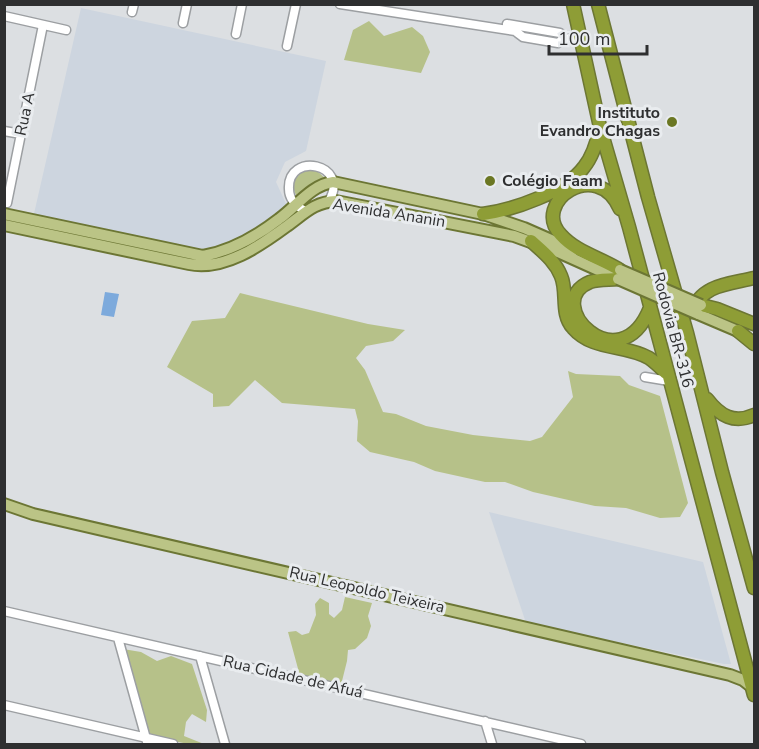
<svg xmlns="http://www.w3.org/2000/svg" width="759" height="749" viewBox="0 0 759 749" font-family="'Nunito Sans',sans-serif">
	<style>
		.built { fill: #cdd5df }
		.green { fill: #b6c189 }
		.water { fill: #7daadc }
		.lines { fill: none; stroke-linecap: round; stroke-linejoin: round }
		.minor-casing { stroke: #9c9fa2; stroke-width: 11 }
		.major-casing { stroke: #6c7634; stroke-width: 14 }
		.highway-casing { stroke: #6c7634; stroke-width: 15 }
		.minor { stroke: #fff; stroke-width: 8 }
		.major { stroke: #bbc486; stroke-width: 10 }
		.highway { stroke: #8e9d36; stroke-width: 12 }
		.major-bridge-casing { stroke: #6c7634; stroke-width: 14; stroke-linecap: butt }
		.major-bridge { stroke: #bbc486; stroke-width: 10 }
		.poi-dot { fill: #6b7723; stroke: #e9ecef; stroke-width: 2 }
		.labels { text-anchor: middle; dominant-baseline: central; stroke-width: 6; stroke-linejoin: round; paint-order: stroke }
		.poi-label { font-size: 16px; font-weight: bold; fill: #2e2f30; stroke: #e9ecef; text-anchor: end }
		.street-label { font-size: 16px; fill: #2e2f30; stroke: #e9ecef }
	</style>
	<rect width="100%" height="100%" fill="#dcdfe2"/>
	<path class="built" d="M81,8L326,61L306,151L285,162L276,182L288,208L244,237L204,252L33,218Z
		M489,512L703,562L731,664H724L526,623Z"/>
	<path class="green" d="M369,21L384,36L412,27L423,36L430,52L421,73L344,60L353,30Z
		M308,170L317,171L325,178L298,198C289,186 294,174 308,170Z
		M240,293L368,324L405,330L393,341L366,346L356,358L365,370L383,412L396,414L426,426L473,435L530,441L542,437L573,397L568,371L576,374L620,376L629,385L660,396L688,503L680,517L660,518L626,508L595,506L533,492L505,482H485L435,471L414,462L370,452L357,441L358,421L355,409L282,403L255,380L229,406L213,407V394L167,367L192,321L225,318Z
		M345,597L372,603L368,616L371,626L367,638L355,649L348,650L347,661L341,685L300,676L288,632L296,631L302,635L309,633L316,615L315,604L320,598L329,603V614L334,618L342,610Z
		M123,649L141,652L157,661L171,656L192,664L207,710L206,722L192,714L186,722L184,736L204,744H189L151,737Z"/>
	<path class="water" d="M105,292L119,294L114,317L101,315Z"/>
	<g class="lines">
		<defs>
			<path id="minor" d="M340,4L515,31L523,37L558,43L564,38
				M132,12L134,4
				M4,16L66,30
				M183,23L187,4
				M507,24L560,33L564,38L582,40
				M236,34L242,4
				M287,46L296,4
				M4,131L21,134
				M7,203L43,25
				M305,211C296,206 289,200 289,189C287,151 351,163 329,201
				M645,377L669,381
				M4,611L581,744
				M118,638L147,742
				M200,656L225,744
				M4,705L173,744
				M485,721L492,744"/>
			<path id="major" d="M4,214L203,256C230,251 257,236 279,219C296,207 311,185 333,182L483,214L524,228L574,250
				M4,225L189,264C224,271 260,246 287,226C304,214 314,202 336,201L514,236L558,252L618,279
				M698,314L738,331
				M4,504L33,514L730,675L743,680L752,687"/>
			<path id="highway" d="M573,4L600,127L629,227L754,695
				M598,4L648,197L687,333L722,472L754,588
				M483,214C513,210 566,192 584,167C593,156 597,142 600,128
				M531,241C543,252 555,261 561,276C568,292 560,314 573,328C593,351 625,344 649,358C655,362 661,368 666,373
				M620,270C601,258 576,252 561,235C530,203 597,156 620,209
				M618,279C609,280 599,279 590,282C540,302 619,385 650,308
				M701,305L717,309L754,324
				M692,312C701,284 730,284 754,278
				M738,331L754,344
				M707,399C720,416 734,424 754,415"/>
		</defs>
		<use href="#minor" class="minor-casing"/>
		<use href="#major" class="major-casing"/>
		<use href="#highway" class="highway-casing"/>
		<use href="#minor" class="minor"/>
		<use href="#major" class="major"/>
		<use href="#highway" class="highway"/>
		<defs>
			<path id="major-bridge" d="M620,270L701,305
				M618,279L698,314"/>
		</defs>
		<use href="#major-bridge" class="major-bridge-casing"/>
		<use href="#major-bridge" class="major-bridge"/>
	</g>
	<g class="poi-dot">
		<circle cx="672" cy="122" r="6"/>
		<circle cx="490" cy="181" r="6"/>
	</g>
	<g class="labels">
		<g class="poi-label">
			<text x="660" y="113">Instituto<tspan x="660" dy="18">Evandro Chagas</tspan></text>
			<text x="502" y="181" text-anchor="start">Colégio Faam</text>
		</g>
		<g class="street-label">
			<text transform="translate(25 114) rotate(-78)">Rua A</text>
			<text transform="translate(389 213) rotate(9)">Avenida Ananin</text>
			<text transform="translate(673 330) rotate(75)">Rodovia BR-316</text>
			<text transform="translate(367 590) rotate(13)">Rua Leopoldo Teixeira</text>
			<text transform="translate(293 677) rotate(13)">Rua Cidade de Afuá</text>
		</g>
	</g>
	<rect width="759" height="749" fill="none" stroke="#2e2f30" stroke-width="12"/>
	<path d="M549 45v9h98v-9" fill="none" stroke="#2e2f30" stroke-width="3"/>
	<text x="558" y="45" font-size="18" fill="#2e2f30" stroke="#e9ecef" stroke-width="4.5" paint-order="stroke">100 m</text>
</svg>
